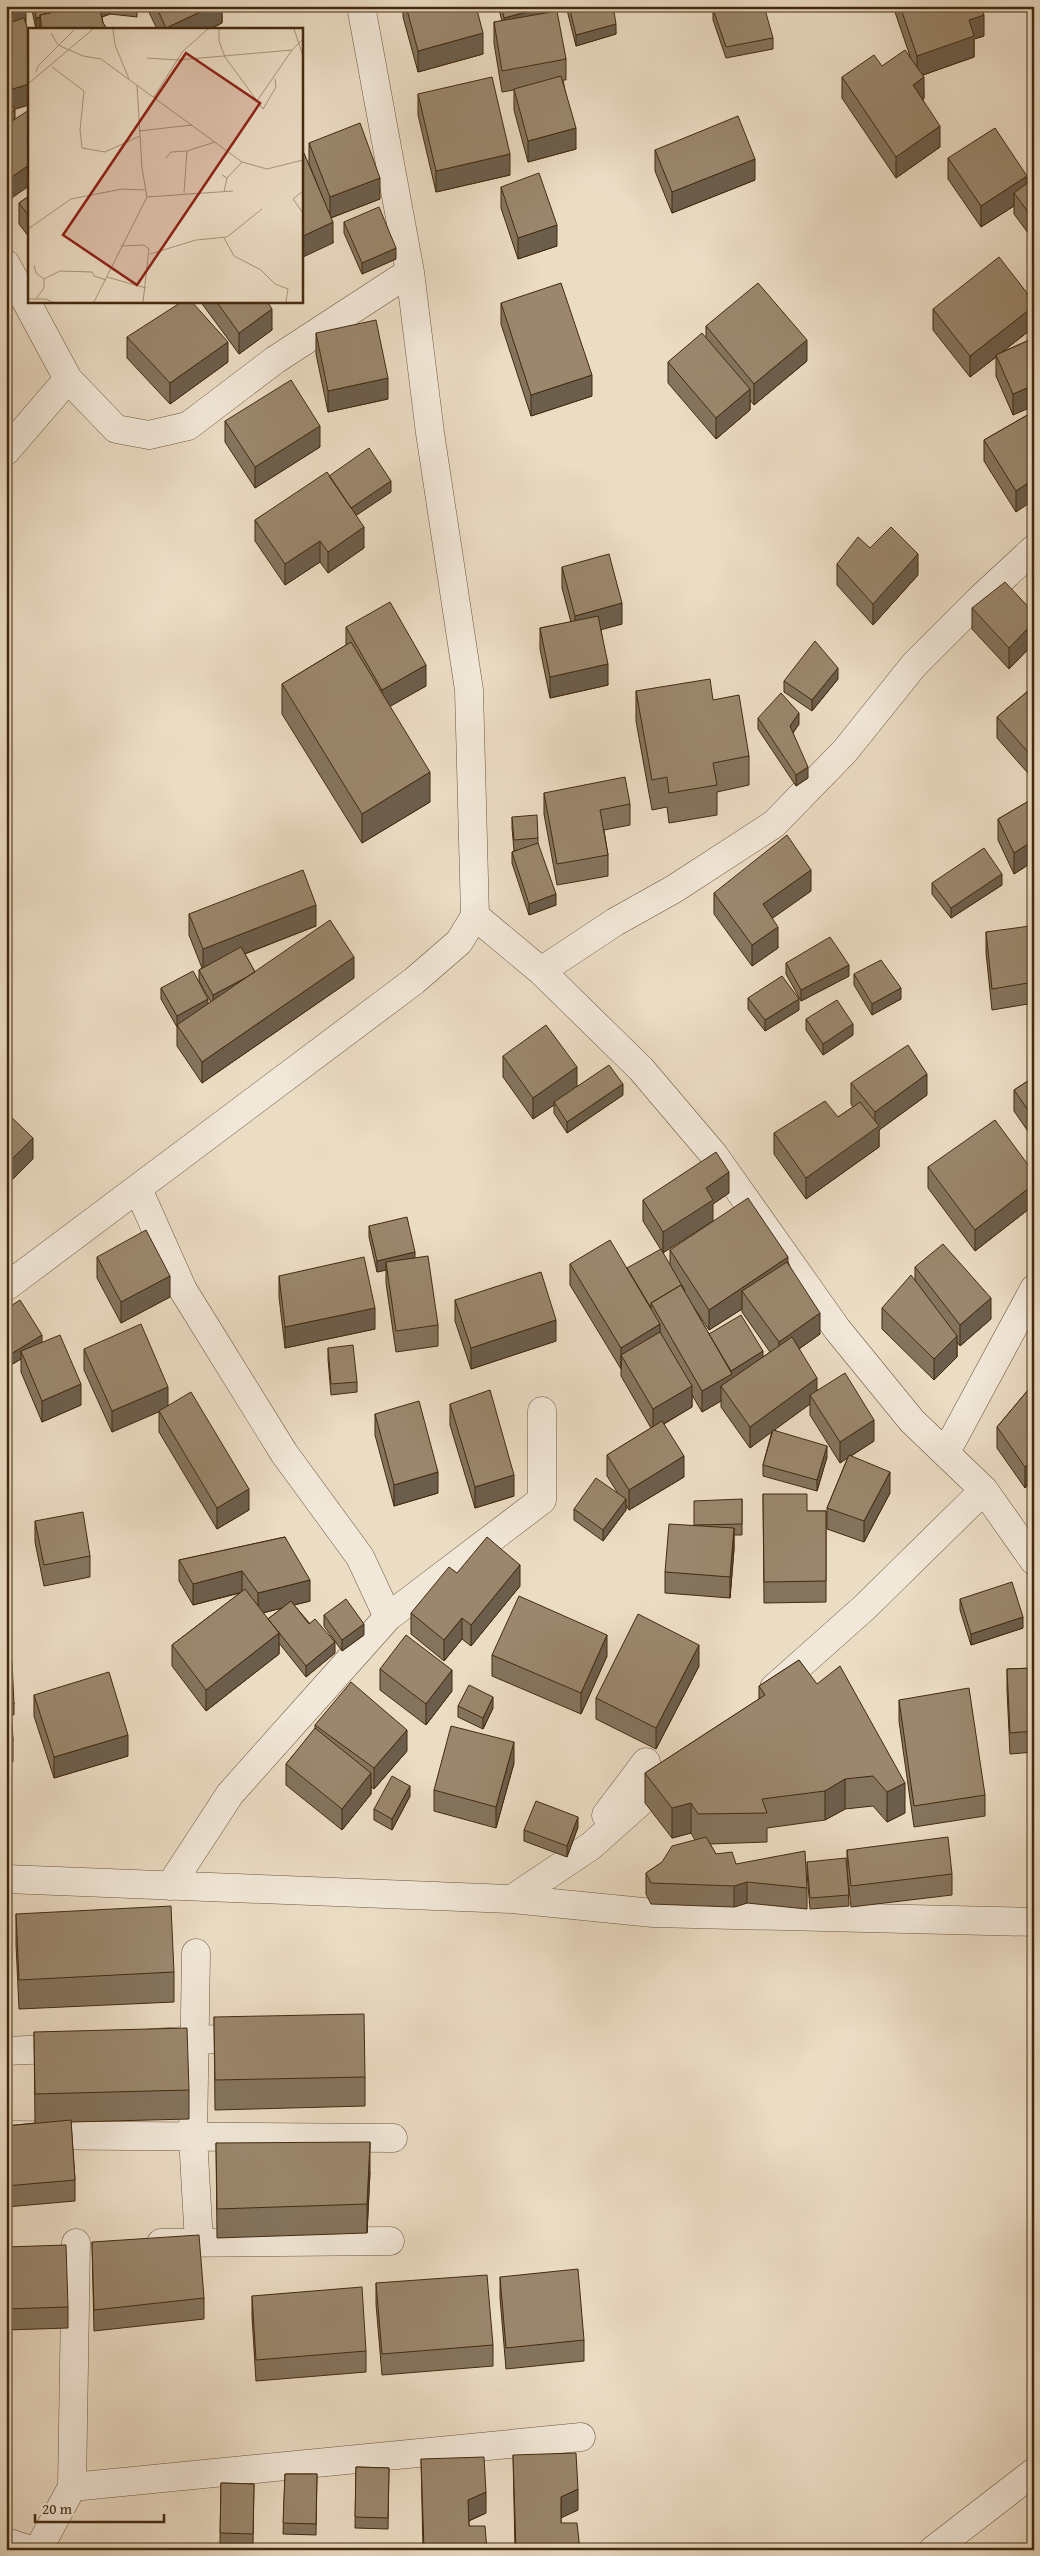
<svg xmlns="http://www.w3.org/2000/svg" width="1040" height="2556" viewBox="0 0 1040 2556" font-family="'Gentium Book Plus',serif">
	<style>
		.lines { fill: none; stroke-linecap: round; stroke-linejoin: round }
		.minor-casing { stroke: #6d563c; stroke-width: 29 }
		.minor { stroke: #f2e8d9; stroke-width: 28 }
		.wall { fill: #84745e; stroke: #432a0e; fill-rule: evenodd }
		.shaded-wall { fill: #6c5e4c; stroke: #432a0e }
		.building { fill: #9a876d; stroke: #432a0e }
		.inset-road { fill: none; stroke: #a8957b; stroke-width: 1 }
		.view { fill: #8f2418; fill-opacity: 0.15; stroke: #8f2418; stroke-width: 2.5 }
		.inset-edge { fill: none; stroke: #432a0e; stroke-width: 2.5 }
	</style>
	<rect width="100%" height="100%" fill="#ebdcc4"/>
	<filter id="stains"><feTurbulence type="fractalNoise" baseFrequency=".004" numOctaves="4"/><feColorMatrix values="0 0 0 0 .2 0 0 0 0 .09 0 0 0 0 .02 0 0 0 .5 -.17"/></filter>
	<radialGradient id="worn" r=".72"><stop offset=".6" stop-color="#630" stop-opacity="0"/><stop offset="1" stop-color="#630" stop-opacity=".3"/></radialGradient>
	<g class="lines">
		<defs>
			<path id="minor" d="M361,6L410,272L430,433L469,690L475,916L541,971L641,1069L714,1155L837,1329L912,1421L984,1490L1034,1561
				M6,264L68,379L116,429L149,435L188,426L275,360L410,272
				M6,451L68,379
				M541,971L615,922L674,889L774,824L845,751L914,665L982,597L1034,549
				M138,1189L183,1290L284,1453L360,1557L388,1617L230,1794L170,1886
				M6,1287L414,981L459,942L475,916
				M946,1452L1034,1289
				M388,1617L542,1500V1411
				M774,1688L865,1607L984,1490
				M606,1815L646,1762
				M6,1879L512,1899L653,1913L1034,1922
				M512,1899L591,1846L674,1772
				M196,1953L193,2137L199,2243
				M150,2043L252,2037
				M6,2051L72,2048
				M6,2135L393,2138
				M76,2243L72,2487L581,2437
				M161,2243L390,2241
				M6,2542L31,2550
				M38,2550L72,2487
				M933,2550L1034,2472"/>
		</defs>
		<use href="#minor" class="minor-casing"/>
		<use href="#minor" class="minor"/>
	</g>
	<path class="wall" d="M31,6H72L73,8L79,6H137V17L110,14L102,17L103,23L107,29H36Z
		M146,6H222V23L210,29H157Z
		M403,6H476L483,54L418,72L403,17Z
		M498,6H549V12L566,59V80H563L576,149L528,162L514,110V90L502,92L494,43V22L502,21Z
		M566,6H613L616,34L576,46Z
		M895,6H900L984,36L974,39V57L923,75L924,98L923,100L940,147L896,178L842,98V77L911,59L895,12Z
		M713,9L773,38V49L726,58L713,20Z
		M418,94L510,175L436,192L418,115Z
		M309,143L380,199L331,218L333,243L322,196L309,164Z
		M655,150L755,180L672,213L655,171Z
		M948,158L1027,183L1034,178V241L1014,214V206L981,227L948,179Z
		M501,187L557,246L518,259L501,208Z
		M29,196V237L19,224V203Z
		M344,222L396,259L362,274L344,233Z
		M200,301H267L272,330L239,354Z
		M1034,302V327L1002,352L1034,338L1013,415L996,376V357L970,377L933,330V309Z
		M501,303L592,396L531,416L501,324Z
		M706,326L807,361L754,405L750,400V410L716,439L668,383V362L706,337Z
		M316,333L388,399L328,412L316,354Z
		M127,337L228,362L170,404L127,358Z
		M1031,413L1016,512L984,461V440Z
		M225,421L320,447L255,488L225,442Z
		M329,476L391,492L356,515L364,548L328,573L320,562L285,585L255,541V520Z
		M837,564L918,575L873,625L837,585Z
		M562,567L622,624L601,629L608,685L550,698L540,649V628L571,622L562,588Z
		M972,608L1034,613V643L1009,669L972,629Z
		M346,627L426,686L390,706L430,802L362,843L282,714V684L346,645Z
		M838,679L812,711L784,692V681Z
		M1034,686V780L997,738V717Z
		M636,691L713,700L749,756V785L717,792V815L669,823L667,807L652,810L636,721Z
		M758,718L799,724L793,733L808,778L796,786L758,729Z
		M544,793L630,804V825L604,830L608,855V876L557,885L544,814Z
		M1034,798V861L1014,874L998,840V819Z
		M512,817L538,838V845L556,905L529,915L512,863V852L517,850L514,851L512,828Z
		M932,883L1002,885L951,918L932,894Z
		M811,891L772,918L778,948L752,966L714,914V893Z
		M189,914L316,926L245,954L255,972L354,978L202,1083L177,1046V1027L161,999V988L208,1004L211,1002L199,981V970L202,968L189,935Z
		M986,932L1034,941V1003L992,1010L986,953Z
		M786,963L849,976L801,1001L786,974Z
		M854,974L901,999L872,1015L854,985Z
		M748,998L799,1010L765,1031L748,1009Z
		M806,1019L853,1035L823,1055L806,1030Z
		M503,1056L577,1087L623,1095L567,1133L554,1113V1105L533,1119L503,1077Z
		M1034,1077V1140L1014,1111V1090Z
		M851,1083L927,1095L879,1130V1147L806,1199L774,1154V1133L838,1117L853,1107L851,1104Z
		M928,1167L1034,1173V1205L975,1251L928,1188Z
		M729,1193L713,1204L663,1253L643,1221V1200Z
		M369,1226L415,1258L438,1325V1346L396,1352L386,1283V1270L377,1272L369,1237Z
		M670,1250L788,1262L820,1334L799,1349L817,1390L874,1441L851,1456L890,1493L864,1542L827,1529V1508L848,1457L840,1463L810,1415V1404L774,1430L827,1457L817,1491L763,1476V1465L772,1431L750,1448L721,1407V1401L702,1412L692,1395V1407L664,1424L684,1477L629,1510L626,1505V1510L603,1541L574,1520V1509L619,1495L607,1476V1455L651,1428L621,1376V1369L570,1285V1264L627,1268L670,1265ZM693,1306L709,1330L742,1309V1312L770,1352L763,1357L709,1334Z
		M97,1257L170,1297L121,1323L97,1278Z
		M915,1267L991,1319L960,1346L957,1342V1357L934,1380L882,1329V1308L915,1281Z
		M279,1276L375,1329L285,1348L279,1297Z
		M455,1300L556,1341L471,1369L455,1321Z
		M6,1309L42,1342L81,1405L42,1422L21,1372V1359L6,1368Z
		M328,1348L357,1382V1392L331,1395L328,1359Z
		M84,1349L168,1405L249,1510L217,1529L159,1432V1411L112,1432L84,1370Z
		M1034,1383L1025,1488L997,1448V1427Z
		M450,1404L514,1496L475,1508L450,1425Z
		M375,1414L438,1493L394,1506L375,1435Z
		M763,1494L807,1511H826V1602L764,1603Z
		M742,1499V1535H734V1549L730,1598L665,1593V1572L694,1525Z
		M35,1521L90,1556V1577L44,1586L35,1542Z
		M285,1537L310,1601L294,1605L335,1653L306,1677L279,1643V1654L206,1711L172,1666V1645L240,1593L193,1605L179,1581V1560ZM282,1608L268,1619L263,1613Z
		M457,1573L520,1586L471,1646L462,1639L444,1661L411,1634V1613Z
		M960,1599L1023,1628L971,1645L960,1610Z
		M324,1615L364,1635L342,1651L324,1626Z
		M492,1655L607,1656L581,1714L492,1676Z
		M799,1660L905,1813L887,1822L873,1806L845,1809L825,1820L767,1828V1842L710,1844L716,1854L736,1864L807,1888V1909L747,1903L734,1907L651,1904L646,1894V1873L695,1840L691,1833L672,1838L645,1803V1773L759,1699V1686Z
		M6,1661L14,1704V1715H11L13,1741V1762H6Z
		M699,1666L656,1749L596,1719V1698Z
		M1034,1668V1752L1010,1754L1007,1690V1669Z
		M380,1669L452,1691L426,1725L380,1690Z
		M34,1695L128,1756L54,1778L34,1716Z
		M899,1700L985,1795V1816L914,1827L899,1721Z
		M458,1706L493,1708L483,1729L458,1717Z
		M315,1725L407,1751L374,1789L371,1787V1794L342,1830L286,1785V1764L315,1729Z
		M514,1763L496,1828L434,1811V1790Z
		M410,1796L392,1830L374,1820V1809Z
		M578,1827L567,1857L524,1841V1830Z
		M847,1850L952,1874V1895L851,1907L847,1871L849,1906L810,1909L807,1873V1862L847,1870Z
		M16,1914L174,1972V2002L19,2009L16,1944Z
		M214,2017L365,2077V2106L215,2110Z
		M34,2032L189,2090V2119L71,2122L75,2180V2201L6,2207V2126L35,2123Z
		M216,2143L370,2172L367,2233L217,2238Z
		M92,2242L204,2298V2319L94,2331Z
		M6,2247L68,2307V2328L6,2330Z
		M500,2277L584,2340V2361L506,2369L500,2298Z
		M376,2283L493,2345V2366L382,2375L376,2304Z
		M252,2296L366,2351V2372L256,2381L252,2317Z
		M513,2455L578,2510L561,2517V2523L580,2550H515Z
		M421,2459L486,2513L469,2521V2526L487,2550H423Z
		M356,2467L389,2468L388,2529L355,2528Z
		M285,2474H317L316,2535L283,2534Z
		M221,2483L254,2484L253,2544H220Z"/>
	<path class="shaded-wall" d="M26,6V27L6,38V17Z
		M84,6H110V14L84,23Z
		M213,6H222V23L210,29H166V28Z
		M549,6V17L504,29V18Z
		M984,15V36L974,39V57L917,77V56L969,20Z
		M36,18H40V28L36,29Z
		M616,24V34L576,46V35Z
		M483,33V54L418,72V51Z
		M924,77V98L913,106V85Z
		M29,84V105L6,112V91Z
		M15,110V131L6,136V115Z
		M940,126V147L896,178V157Z
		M576,128V149L528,162V141Z
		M510,154V175L436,192V171Z
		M755,159V180L672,213V192Z
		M29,165V186L6,202V181Z
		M1027,176V197L1014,193V206L981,227V206Z
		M380,178V199L330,218V197Z
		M333,222V243L301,258V237Z
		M557,225V246L518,259V238Z
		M396,248V259L362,274V263Z
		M1034,306V327L997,356L996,355V357L970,377V356Z
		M272,309V330L239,354V333Z
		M807,340V361L754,405V384Z
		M228,342V362L170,404V383Z
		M592,375V396L531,416V395Z
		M388,378V399L328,412V391Z
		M1034,385V406L1013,415V394Z
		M750,389V410L716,439V418Z
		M320,426V447L255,488V467Z
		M1034,479V500L1016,512V491Z
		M391,481V492L351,519V508Z
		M364,527V548L328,573V552Z
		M320,541V562L285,585V564Z
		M918,554V575L873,625V604Z
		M622,603V624L575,637V616Z
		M1034,622V643L1009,669V648Z
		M608,664V685L550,698V677Z
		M426,665V686L382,711V690Z
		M838,668V679L812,711V700Z
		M799,713V724L790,737V726Z
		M808,767V778L796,786V775Z
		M430,772V802L362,843V814Z
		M1034,840V861L1014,874V853Z
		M811,870V891L763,925V904Z
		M1002,874V885L951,918V908Z
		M556,894V905L529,915V904Z
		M316,905V926L203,970V949Z
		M778,927V948L752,966V945Z
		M354,957V978L202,1083V1062Z
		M849,965V976L801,1001V990Z
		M255,973L213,1006V995Z
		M901,988V999L872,1015V1004Z
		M208,999V1010L177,1027V1016Z
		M799,999V1010L765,1031V1020Z
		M853,1024V1035L823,1055V1044Z
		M577,1067V1088L554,1102V1105L533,1119V1098Z
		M927,1074V1095L879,1130V1147L806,1199V1178L875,1128V1112Z
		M623,1084V1095L567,1133V1122Z
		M33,1138V1159L6,1186V1165Z
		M729,1172V1193L713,1204V1221L663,1253V1232L706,1188Z
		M1034,1184V1205L975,1251V1230Z
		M415,1252V1263L386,1262V1270L377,1272V1261Z
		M788,1257V1278L742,1291V1309L709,1330V1310Z
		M170,1276V1297L121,1323V1302Z
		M991,1298V1319L960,1346V1325Z
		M375,1308V1329L285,1348V1327Z
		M820,1313V1334L779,1363V1342Z
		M556,1320V1341L471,1369V1348Z
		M660,1324V1345L621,1355V1369V1348Z
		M42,1335V1346L21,1351V1359L6,1368V1357Z
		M957,1336V1357L934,1380V1359Z
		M763,1351V1362L721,1386V1401L702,1412V1391L731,1374V1371Z
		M817,1378V1399L810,1395V1404L750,1448V1427Z
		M81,1384V1405L42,1422V1401Z
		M692,1386V1407L653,1430V1409Z
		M168,1387V1408L112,1432V1411Z
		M874,1420V1441L840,1463V1442Z
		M827,1446V1457L817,1491V1480Z
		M684,1456V1477L629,1510V1490Z
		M1034,1459V1480L1025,1488V1467Z
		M438,1472V1493L394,1506V1485Z
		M890,1472V1493L864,1542V1521Z
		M514,1475V1496L475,1508V1487Z
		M249,1489V1510L217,1529V1508Z
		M626,1499V1510L603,1541V1530Z
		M734,1528V1549L730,1598V1577Z
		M520,1565V1586L471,1646V1625Z
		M242,1571V1592L193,1605V1584Z
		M310,1580V1601L258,1614V1593Z
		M1023,1617V1628L971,1645V1634Z
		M462,1618V1639L444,1661V1640Z
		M364,1624V1635L342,1651V1640Z
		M279,1633V1654L206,1711V1690Z
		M607,1635V1656L581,1714V1693Z
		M335,1642V1653L306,1677V1666Z
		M699,1645V1666L656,1749V1728Z
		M452,1670V1691L426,1725V1704Z
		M493,1697V1708L483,1729V1718Z
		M407,1730V1751L374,1789V1768Z
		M128,1735V1756L54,1778V1757Z
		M514,1742V1763L496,1828V1807Z
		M371,1773V1794L342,1830V1809Z
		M845,1779V1809L825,1820V1791Z
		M905,1783V1813L887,1822V1792Z
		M410,1786V1796L392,1830V1819Z
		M691,1803V1833L672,1838V1808Z
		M578,1817V1827L567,1857V1846Z
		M747,1882V1903L734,1907V1886Z
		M370,2142V2172L367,2233V2204Z
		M578,2489V2510L561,2518V2497Z
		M486,2492V2513L468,2521V2500Z"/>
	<path class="building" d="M6,6H25L6,17Z
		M34,6H72L73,8L40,15V17L36,18Z
		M80,6H99L103,23L107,29H42L40,15Z
		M156,6H213L166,28Z
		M406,6H476L483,33L418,51Z
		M501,6H549L504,18Z
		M569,6H613L616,24L576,35Z
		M726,6H764L773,38L726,47L713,9Z
		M900,6H981L984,15L969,20L974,36L917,56Z
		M557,11L566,59L502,71L494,22Z
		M24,18L29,33V84L6,91V24Z
		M905,50L924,77L913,85L940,126L896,157L842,77L874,55L882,66Z
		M561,76L576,128L528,141L514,89Z
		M492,77L510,154L436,171L418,94Z
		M6,95L15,110L6,115Z
		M29,110V165L6,181V125Z
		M738,116L755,159L672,192L655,150Z
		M360,123L380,178L330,197L309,143Z
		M995,128L1027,176L981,206L948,158Z
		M304,153L333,222L301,237V154Z
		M539,173L557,225L518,238L501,187Z
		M1034,178V220L1014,193Z
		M29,196V216L19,203Z
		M379,207L396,248L362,263L344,222Z
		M999,257L1034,302V306L970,356L933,309Z
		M561,283L592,375L531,395L501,303Z
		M758,283L807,340L754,384L706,326Z
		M183,301H191L228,342L170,383L127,337Z
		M216,301H267L272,309L239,333Z
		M376,320L388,378L328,391L316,333Z
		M702,333L750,389L716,418L668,362Z
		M1034,338V385L1013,394L996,355Z
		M291,380L320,426L255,467L225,421Z
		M1031,413L1034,417V479L1016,491L984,440Z
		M369,448L391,481L351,508L329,476Z
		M327,472L364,527L328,552L320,541L285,564L255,520Z
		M891,527L918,554L873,604L837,564L858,537L870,548Z
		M609,554L622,603L575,616L562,567Z
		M1005,582L1034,613V622L1009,648L972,608Z
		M390,602L426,665L382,690L346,627Z
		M598,616L608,664L550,677L540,628Z
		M815,641L838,668L812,700L784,681Z
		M351,642L430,772L362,814L282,684Z
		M710,679L713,700L739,695L749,756L713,763L717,785L669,793L667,777L652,780L636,691Z
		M1034,686V759L997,717Z
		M781,693L799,713L790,726L808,767L796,775L758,718Z
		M625,777L630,804L600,810L608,855L557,864L544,793Z
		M1034,798V840L1014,853L998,819Z
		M537,815L538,838L514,840L512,817Z
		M787,835L811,870L763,904L778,927L752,945L714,893Z
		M538,843L556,894L529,904L512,852Z
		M984,848L1002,874L951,908L932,883Z
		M303,870L316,905L203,949L189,914Z
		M330,920L354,957L202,1062L177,1025Z
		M1030,926L1034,941V982L992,989L986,932Z
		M830,937L849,965L801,990L786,963Z
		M241,947L255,972L245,978L213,995L199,970Z
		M881,960L901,988L872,1004L854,974Z
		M193,971L208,999L177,1016L161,988Z
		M782,976L799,999L765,1020L748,998Z
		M837,1000L853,1024L823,1044L806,1019Z
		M546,1025L577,1067L533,1098L503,1056Z
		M908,1045L927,1074L875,1112L851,1083Z
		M609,1065L623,1084L567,1122L554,1102Z
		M1034,1077V1119L1014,1090Z
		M825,1101L838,1117L860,1102L879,1126L806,1178L774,1133Z
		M6,1112L33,1138L6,1165Z
		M995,1120L1034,1173V1184L975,1230L928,1167Z
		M716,1152L729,1172L706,1188L713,1200L663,1232L643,1200Z
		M748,1198L788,1257L709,1310L670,1250Z
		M407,1217L415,1252L377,1261L369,1226Z
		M146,1230L170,1276L121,1302L97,1257Z
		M610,1240L660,1324L621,1348L570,1264Z
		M943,1244L991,1298L960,1325L915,1267Z
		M661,1249L685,1291L681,1285L651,1303V1308L627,1268Z
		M428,1256L438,1325L396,1331L386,1262Z
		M364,1257L375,1308L285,1327L279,1276Z
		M787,1262L820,1313L779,1342L742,1291Z
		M541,1272L556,1320L471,1348L455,1300Z
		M911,1275L957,1336L934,1359L882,1308Z
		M681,1285L732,1374L702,1391L651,1303Z
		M20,1300L42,1335L6,1357V1309Z
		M741,1315L763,1351L731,1371L709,1334Z
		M141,1324L168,1387L112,1411L84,1349Z
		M660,1332L692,1386L653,1409L621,1355Z
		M60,1335L81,1384L42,1401L21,1351Z
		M792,1337L817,1378L750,1427L721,1386Z
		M353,1345L357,1382L331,1384L328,1348Z
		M845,1373L874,1420L840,1442L810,1395Z
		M1034,1383V1459L1025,1467L997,1427Z
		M490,1390L514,1475L475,1487L450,1404Z
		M191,1392L249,1489L217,1508L159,1411Z
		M419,1401L438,1472L394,1485L375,1414Z
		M662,1421L684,1456L629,1490L607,1455Z
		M773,1430L827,1446L817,1480L763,1465Z
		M849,1455L890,1472L864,1521L827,1508Z
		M596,1478L626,1499L603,1530L574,1509Z
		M763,1494H807V1511H826V1581L764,1582Z
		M742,1499V1524L694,1525V1501Z
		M83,1512L90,1556L44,1565L35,1521Z
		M669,1524L734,1528L730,1577L665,1572Z
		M285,1537L310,1580L258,1593L242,1571L193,1584L179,1560Z
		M487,1537L520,1565L471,1625L462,1618L444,1640L411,1613L449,1567L457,1573Z
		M1012,1582L1023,1617L971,1634L960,1599Z
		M245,1589L279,1633L206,1690L172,1645Z
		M519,1596L607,1635L581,1693L492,1655Z
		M346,1599L364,1624L342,1640L324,1615Z
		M291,1601L309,1624L315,1619L335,1642L306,1666L268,1619Z
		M638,1614L699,1645L656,1728L596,1698Z
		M406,1635L452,1670L426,1704L380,1669Z
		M799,1660L817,1684L840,1666L905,1783L887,1792L873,1776L845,1779L825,1791L762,1799L767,1813L698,1814L691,1803L672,1808L645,1773L765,1695L759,1686Z
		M6,1661H12L14,1704H6Z
		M1034,1668V1731L1010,1733L1007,1669Z
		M109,1672L128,1735L54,1757L34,1695Z
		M351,1682L407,1730L374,1768L315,1725Z
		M469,1685L493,1697L483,1718L458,1706Z
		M969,1688L985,1795L914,1806L899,1700Z
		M11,1704L13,1741H6V1705Z
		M451,1726L514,1742L496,1807L434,1790Z
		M315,1728L371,1773L342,1809L286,1764Z
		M392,1776L410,1786L392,1819L374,1809Z
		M536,1801L578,1817L567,1846L524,1830Z
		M706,1837L716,1854L732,1852L736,1864L805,1851L807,1888L747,1882L734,1886L651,1883L646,1873L662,1862L672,1846Z
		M948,1837L952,1874L851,1886L847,1850Z
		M846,1858L849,1895L810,1898L807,1862Z
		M171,1906L174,1972L19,1980L16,1914Z
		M364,2014L365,2077L215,2080L214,2017Z
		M187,2028L189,2090L35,2094L34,2032Z
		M71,2120L75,2180L6,2186V2126Z
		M370,2142L367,2204L217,2209L216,2143Z
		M199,2235L204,2298L94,2310L92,2242Z
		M66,2245L68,2307L6,2309V2247Z
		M578,2269L584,2340L506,2348L500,2277Z
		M487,2275L493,2345L382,2354L376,2283Z
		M362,2287L366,2351L256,2360L252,2296Z
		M576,2453L578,2489L561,2497V2523H577L580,2550H516L513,2455Z
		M484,2457L486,2492L468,2500L469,2526H485L487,2550H424L421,2459Z
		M356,2467L389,2468L388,2518L355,2517Z
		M285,2474H317L316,2524L283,2523Z
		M221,2483L254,2484L253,2534L220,2533Z"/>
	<g transform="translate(28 28)">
		<rect width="275" height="275" fill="#ebdcc4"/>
		<path class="inset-road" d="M85,1L87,17L101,51M191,1V13L197,29L235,81L248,59L247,51M266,1L274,25M23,5L30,17L55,28L73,31L214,134L239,141L275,132M119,30L150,32L264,22L275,11M24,39L56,63L52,102L54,120L77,124L112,108M8,44L10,38L46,2M0,56L65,1M126,69L155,23L180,1M229,73L264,22M111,103L164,97M138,130L143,124L159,123M194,147L199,150L196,164M199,150L214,134M275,163L265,171L275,185M156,165L159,123L187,114M119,169L205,163M0,201L43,171L94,161L117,162M196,210L206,228L233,242L247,256L260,261L258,274M93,218L116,217L121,221L115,274M122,226L168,212L199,209L234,181M6,237L8,245L16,251M79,249L118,260M0,271H18L24,274M8,271L16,260V251L32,243L64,244L66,248L78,252M66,274L119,169L114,140L109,57"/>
		<path class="view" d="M158,25L232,75L109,257L35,207Z"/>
		<rect width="275" height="275" class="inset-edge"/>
	</g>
	<rect width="1040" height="2556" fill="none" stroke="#ebdcc4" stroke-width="25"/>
	<rect x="8" y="8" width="1025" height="2541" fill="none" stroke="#432a0e" stroke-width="2.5"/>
	<rect x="12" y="12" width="1015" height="2531" fill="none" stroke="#432a0e"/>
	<path d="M35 2514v8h129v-8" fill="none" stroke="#432a0e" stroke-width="2.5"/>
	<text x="42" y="2514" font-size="15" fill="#432a0e" stroke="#f2e8d9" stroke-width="4" paint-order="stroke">20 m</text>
	<rect width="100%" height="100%" filter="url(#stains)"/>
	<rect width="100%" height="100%" fill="url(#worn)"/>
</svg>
